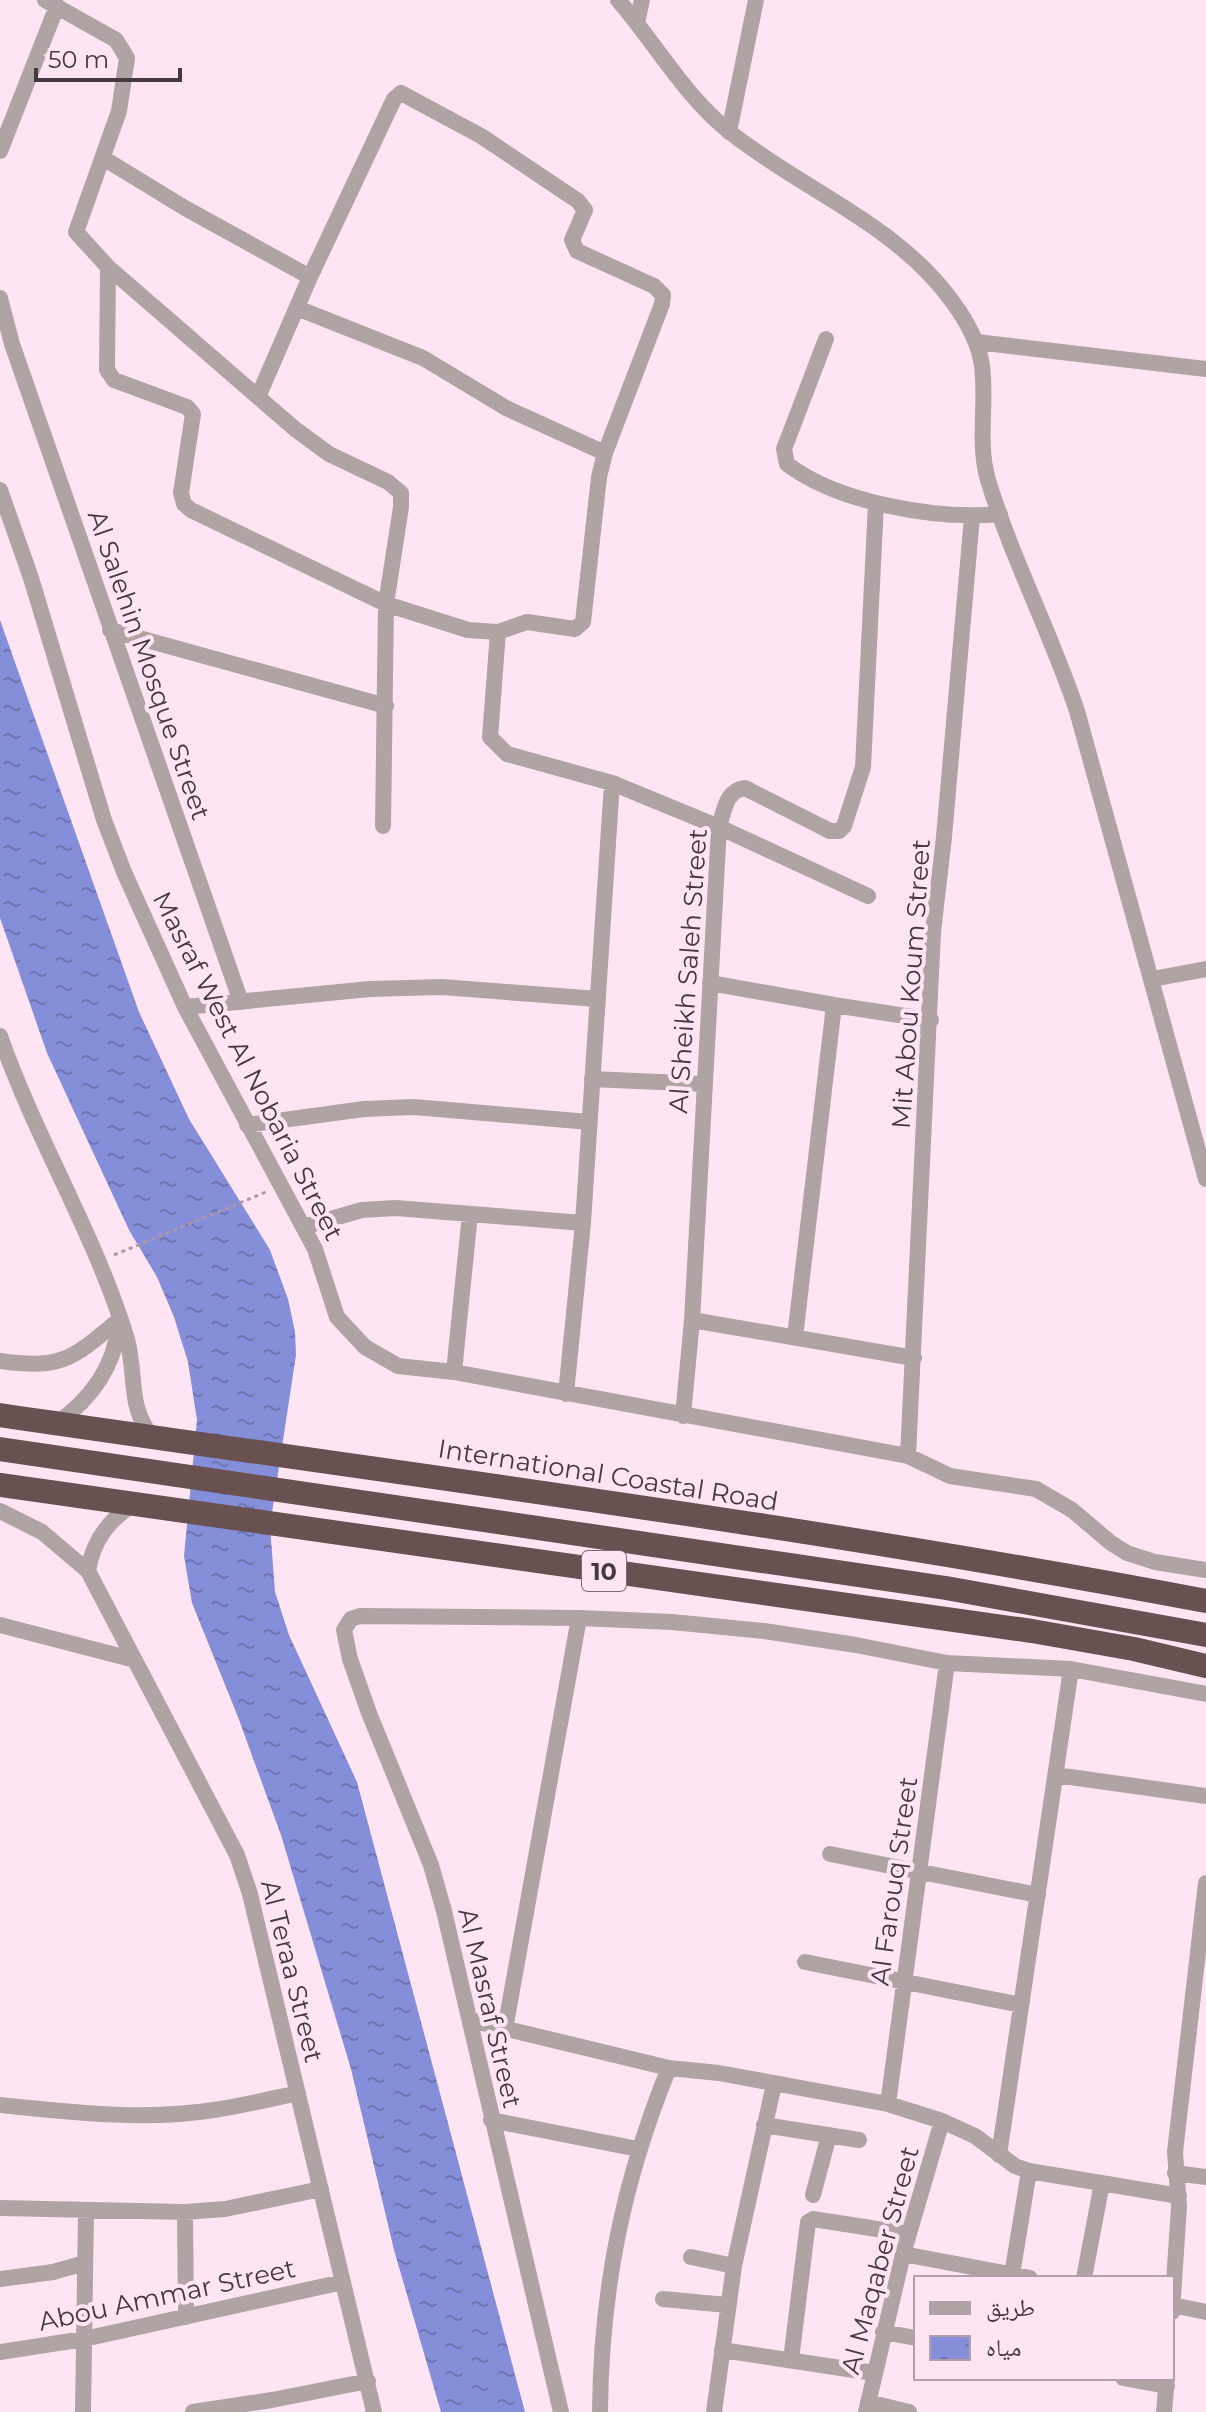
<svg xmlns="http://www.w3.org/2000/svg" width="1206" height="2412" viewBox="0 0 1206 2412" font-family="Montserrat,'Noto Naskh Arabic',sans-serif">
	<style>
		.water { fill: url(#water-ripples) }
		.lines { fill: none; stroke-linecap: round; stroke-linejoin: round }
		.path { stroke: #ad9aa5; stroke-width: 3; stroke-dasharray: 4 4; stroke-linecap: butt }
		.street { stroke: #b0a3a4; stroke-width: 16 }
		.highway { stroke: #695051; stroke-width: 24 }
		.labels { text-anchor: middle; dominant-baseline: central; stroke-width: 8; stroke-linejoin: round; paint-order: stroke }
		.shield { fill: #ffe5f4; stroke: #7b6d75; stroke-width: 2 }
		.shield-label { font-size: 24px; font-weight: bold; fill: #43393f }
		.street-label { font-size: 26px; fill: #43393f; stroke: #ffe5f4 }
	</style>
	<defs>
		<pattern id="water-ripples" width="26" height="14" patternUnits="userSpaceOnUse" patternTransform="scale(2)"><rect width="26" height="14" fill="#858ed9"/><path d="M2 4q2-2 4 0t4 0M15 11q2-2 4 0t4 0" fill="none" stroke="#6e75b1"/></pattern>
	</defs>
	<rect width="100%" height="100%" fill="#ffe5f4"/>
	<path class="water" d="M0,620L139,1012L189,1119L270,1250L288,1299L295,1332L296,1355L270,1526L275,1592L289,1635L357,1782L525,2412H441L394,2250L351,2069L281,1835L238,1717L192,1603L184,1556L197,1420L188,1362L174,1317L157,1277L129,1230L47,1053L0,918Z"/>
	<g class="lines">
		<path class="path" d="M114,1255L266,1192"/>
		<path class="street" d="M45,0L116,40L127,58L119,111L76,232L108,267L295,429L329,454L388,482L401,493V507L386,604L383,826
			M618,0C656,44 685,97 731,133C803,190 896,224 952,301C966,320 979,342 982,366C987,404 977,442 988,480C1012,559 1051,633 1077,711L1206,1179
			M637,23L642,0
			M729,132L756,0
			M0,151L57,6
			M103,158L185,208L310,277L258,397
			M108,267L107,370L114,380L187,407L193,414L181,493L184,504L191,510L386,604L468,630L498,632L490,737L507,754L612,783L719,827L868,896
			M310,277L394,99L401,93L481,136L578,201L585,210L572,240L577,251L654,286L663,295L662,304L605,453L599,477L583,622L575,629L527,622L498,632
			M0,298L12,344L241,1002
			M297,308L423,358L506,408L605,453
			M826,339L784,449L787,464C838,503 937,520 1000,514
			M977,342L1206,369
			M0,490L31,578L104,820L124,872L185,1007L315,1249L337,1317L365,1347L398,1366L454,1372L908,1456L950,1476L1036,1489L1072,1510L1111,1543L1127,1553L1155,1562L1206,1570
			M110,630L386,706
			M1152,979L1206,969
			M710,983L834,1005L931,1020
			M185,1007L370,989L442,987L597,999
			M0,1036C36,1139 95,1234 127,1339C137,1376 127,1405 152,1437
			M592,1079L703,1084
			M247,1125L364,1109L414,1107L589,1122
			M303,1227L362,1210L396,1208L583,1223
			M692,1320L914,1358
			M795,1337L834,1005
			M0,1361C63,1370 73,1358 120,1319
			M454,1372L470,1214
			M566,1394L583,1223L612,783
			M683,1416L692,1320L719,827C724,811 726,790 745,788L830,831H839L844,826L863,767L876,503
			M56,1424C91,1399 114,1368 119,1325
			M908,1456L933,932L944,837L972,517
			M0,1511L42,1532L88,1571L237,1855L250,1894L374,2412
			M88,1571C93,1541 108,1520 134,1504
			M0,1625L135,1660
			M1056,1775L1206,1796
			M830,1854L1038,1895
			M805,1962L1021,2005
			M470,2020L669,2068L719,2073L888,2104L942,2121L975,2136L1015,2166L1029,2171L1179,2196
			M505,2029L579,1618
			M888,2104L947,1663
			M0,2105C70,2112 143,2121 214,2110C242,2106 270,2099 298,2093
			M491,2120L638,2149
			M764,2125L859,2140
			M999,2155L1071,1669
			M1175,2173L1206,2177
			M813,2195L829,2135
			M0,2208L185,2212L225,2209L321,2189
			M185,2212L186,2317
			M903,2254L1030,2278
			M691,2257L734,2266
			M1012,2275L1029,2171
			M1084,2278L1102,2183
			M0,2279L53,2272L85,2263
			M663,2299L727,2305
			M1172,2305L1206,2312
			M1172,2312L1179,2207L1175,2152L1206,1883
			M883,2332L916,2338
			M722,2350L874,2373
			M0,2352L84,2339L343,2282
			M791,2360L808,2222L813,2219L909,2234
			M1123,2378L1167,2386
			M868,2402L909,2412
			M83,2412L86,2212
			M193,2412L272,2400L368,2381
			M561,2412L444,1911L431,1865L369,1713L350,1659L344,1630L351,1619L360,1616L579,1618L672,1622L764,1631L856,1645L947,1663L1071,1669L1206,1694
			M600,2412C601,2289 623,2181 669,2068
			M714,2412L734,2266L774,2084
			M866,2412L903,2254L942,2121
			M1164,2412L1167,2378"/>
		<path class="highway" d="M0,1415C402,1474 806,1525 1206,1601
			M0,1449L946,1588L1206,1635
			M0,1485L1032,1631L1134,1649L1206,1666"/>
	</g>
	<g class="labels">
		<rect class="shield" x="582" y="1551" width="44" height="40" rx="6"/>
		<g class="shield-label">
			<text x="604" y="1571">10</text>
		</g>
		<g class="street-label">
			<text transform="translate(149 665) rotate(71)">Al Salehin Mosque Street</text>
			<text transform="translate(688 971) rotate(-86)">Al Sheikh Saleh Street</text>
			<text transform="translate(911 984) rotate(-86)">Mit Abou Koum Street</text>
			<text transform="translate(248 1066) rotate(63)">Masraf West Al Nobaria Street</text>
			<text transform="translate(608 1475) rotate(9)">International Coastal Road</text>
			<text transform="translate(894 1881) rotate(-82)">Al Farouq Street</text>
			<text transform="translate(292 1971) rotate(76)">Al Teraa Street</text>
			<text transform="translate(490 2008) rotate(77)">Al Masraf Street</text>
			<text transform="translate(880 2260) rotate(-75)">Al Maqaber Street</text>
			<text transform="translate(167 2295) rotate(-12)">Abou Ammar Street</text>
		</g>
	</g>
	<rect x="914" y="2276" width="260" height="104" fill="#ffe5f4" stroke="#b4a0ac" stroke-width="2"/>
	<rect x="930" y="2302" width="40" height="12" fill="#b0a3a4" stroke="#b4a0ac" stroke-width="2"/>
	<text x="986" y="2316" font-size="24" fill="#43393f">طريق</text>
	<rect x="930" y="2336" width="40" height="24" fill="url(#water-ripples)" stroke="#b4a0ac" stroke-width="2"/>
	<text x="986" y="2356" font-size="24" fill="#43393f">مياه</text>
	<path d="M36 68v12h144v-12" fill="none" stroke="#43393f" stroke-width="4"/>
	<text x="48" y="68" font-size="24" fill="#43393f" stroke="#ffe5f4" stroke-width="6" paint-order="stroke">50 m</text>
</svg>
